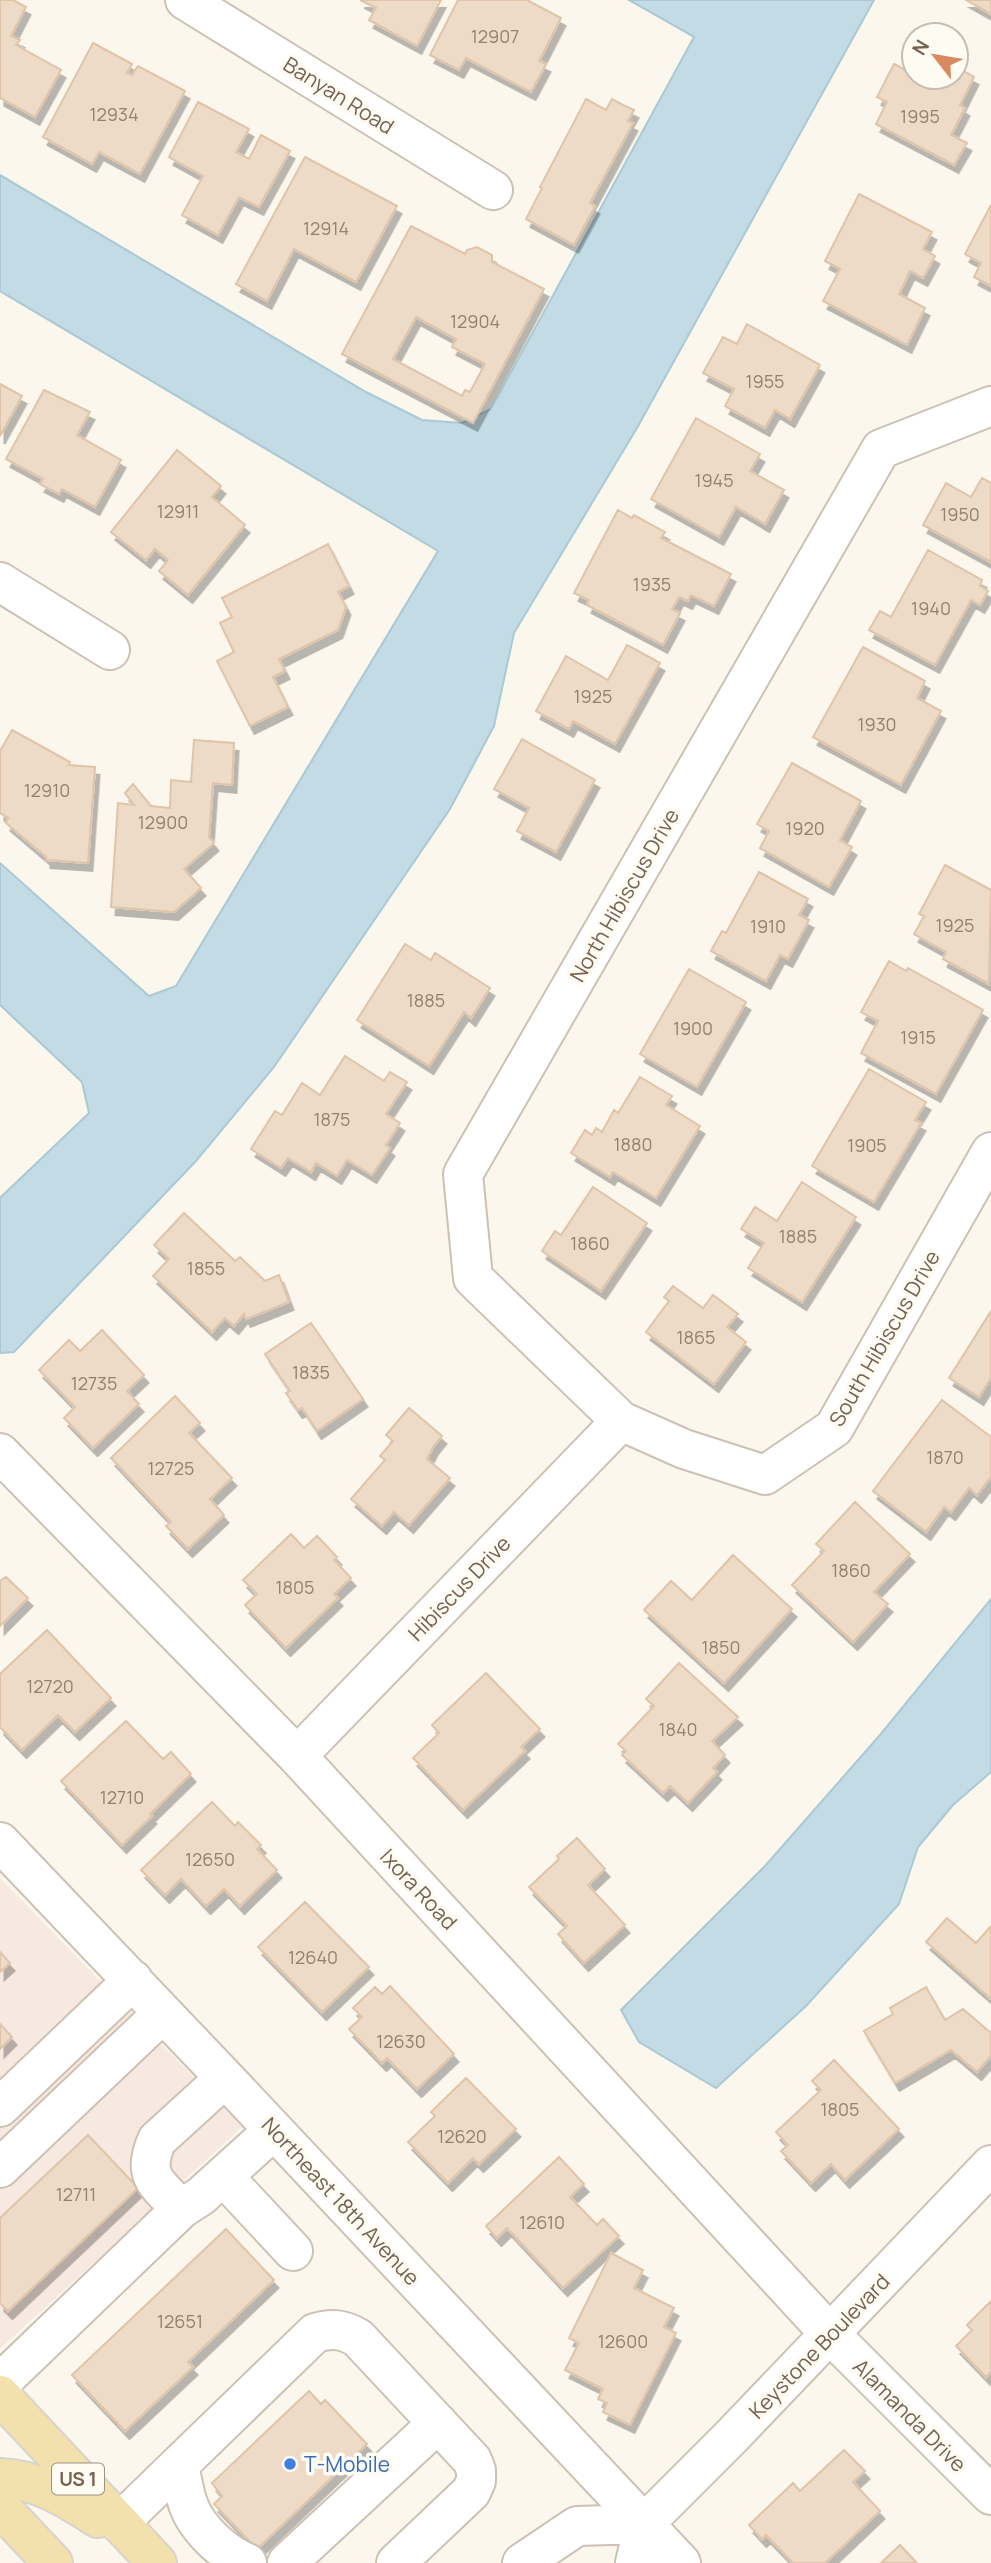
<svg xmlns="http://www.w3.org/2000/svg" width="991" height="2563" viewBox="0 0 991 2563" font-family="Manrope,sans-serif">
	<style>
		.commercial { fill: #f7e9df }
		.water { fill: #c2dbe4; stroke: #aac9d4; stroke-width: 2 }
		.building { fill: #eedbc7; stroke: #dfc4a9; stroke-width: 2; fill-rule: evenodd; filter: url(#shadow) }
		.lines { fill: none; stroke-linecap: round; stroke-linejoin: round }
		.minor-casing { stroke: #cdc1b3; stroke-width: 42 }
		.major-casing { stroke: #d8d3ce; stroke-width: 42 }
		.minor { stroke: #fff; stroke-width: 38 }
		.major { stroke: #f2e1ad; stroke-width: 38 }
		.shop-dot { fill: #3f7fe0; stroke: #fefbf3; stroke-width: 2.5 }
		.labels { text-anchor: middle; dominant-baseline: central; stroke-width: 7; stroke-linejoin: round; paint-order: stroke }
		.number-label { font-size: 18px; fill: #93806e }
		.shield { fill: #fefbf3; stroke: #9e9082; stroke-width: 2 }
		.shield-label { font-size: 19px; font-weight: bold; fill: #756251 }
		.street-label { font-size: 21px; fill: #756251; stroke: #fefbf3 }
		.shop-label { font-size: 21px; fill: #366cbe; stroke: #fefbf3; text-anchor: start }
	</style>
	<defs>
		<filter id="shadow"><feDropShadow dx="4.5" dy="8" stdDeviation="0" flood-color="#0004"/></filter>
	</defs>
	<rect width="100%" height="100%" fill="#fbf7ed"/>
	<path class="commercial" d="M0,1878L242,2127L1,2348L0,2347Z"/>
	<path class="water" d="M629,0H874L637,428L514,633L494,726L450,809L274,1067L196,1161L14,1352L0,1353V1198L89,1113L82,1082L0,1005V863L149,996L176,986L438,551L0,291V175L366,392L422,420L462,423L491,409L694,37Z
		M991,1599V1772L953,1805L918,1847L899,1904L806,2006L716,2088L639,2042L621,2010L765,1866L880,1735Z"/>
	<path class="building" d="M0,0H13L26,7L11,36L20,40L16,45L61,70L35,117L0,98Z
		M360,0H441L417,46L369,20L376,8Z
		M458,0H527L561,18L539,61L546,64L531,92L466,58L459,70L430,55Z
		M966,0H991V14Z
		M93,43L132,64L127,73L132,75L138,66L185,91L140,174L99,152L92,164L43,137Z
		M894,64L912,73L914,70V77H956V67L974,77L960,105L965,108L951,135L967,143L954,165L876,124L887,102L877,97Z
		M586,99L606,110L612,99L623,105L634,110L628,121L633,123L590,203L595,206L574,245L526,219L542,188L540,187Z
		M198,102L249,129L236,152L249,159L261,135L290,151L259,207L239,197L218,235L182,215L203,176L169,157Z
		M305,157L397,206L356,282L294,249L267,301L236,284Z
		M859,194L932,232L923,249L935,256L923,278L910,271L899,294L925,308L907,345L823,301L840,269L825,261Z
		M991,205V286L974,277L981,263L965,254Z
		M411,226L465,254L467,250L477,247L492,255V262L544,289L473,423L342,354ZM416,317L456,339L452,347L485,364L470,392L465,390L462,396L393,359Z
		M747,324L820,365L790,419L775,410L765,428L725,406L734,389L703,373L723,337L737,344Z
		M0,384L22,396L0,436Z
		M44,390L90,412L77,435L121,460L95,507L62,489L59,494L40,484L43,479L6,459Z
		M696,418L760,454L750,471L784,490L765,524L736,507L719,537L651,499Z
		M177,450L221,486L212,497L245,525L188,595L159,571L168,560L155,549L146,560L111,532Z
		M982,478L991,483V562L923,525L946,483L971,497Z
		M618,510L632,518L634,515L665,532L661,538L731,574L714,606L691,595L688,601L679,597L672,609L680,613L663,645L587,605L589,600L574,593Z
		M328,544L349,586L338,592L346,607L338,630L279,659L285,671L273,677L288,707L250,726L217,661L234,652L220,623L232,617L222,598Z
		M928,550L982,580L980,586L988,591L980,605L971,600L935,665L869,630L880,611L891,617Z
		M627,645L660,663L615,744L573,721L569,729L536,711L566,656L608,680Z
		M863,647L925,681L917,698L941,711L901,785L813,737Z
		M12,730L70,762L69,765L95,767L88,863L46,860V857L6,823L8,818L0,813V751Z
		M522,739L595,780L556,852L517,831L529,808L494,789Z
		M194,740L234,743L232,785L213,783L209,837L214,843L184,869L201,888L174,912L111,907L118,803L134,805L125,793L133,784L151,806L170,808L171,780L191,782Z
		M792,763L861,801L840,840L852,847L829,887L760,848L769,831L757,824Z
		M945,865L991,890L989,984L943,959L946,952L914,934L924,916L919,914Z
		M759,872L808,899L799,915L809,920L788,959L780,955L766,981L711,951L722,931L726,933Z
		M405,944L431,960L435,953L490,988L471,1018L464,1012L429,1066L357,1020Z
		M889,961L906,971L908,968L983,1010L936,1094L861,1053L878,1021L861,1012Z
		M689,969L746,1002L697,1087L640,1054Z
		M345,1056L384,1081L390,1072L407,1082L386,1114L400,1123L386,1145L390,1148L372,1175L347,1160L337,1176L316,1163L311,1172L288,1158L281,1168L251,1149L275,1111L282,1115L302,1083L320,1095Z
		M869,1069L926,1102L915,1120L921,1123L874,1202L812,1166Z
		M640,1077L672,1096L666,1105L700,1126L656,1198L613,1172L610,1177L571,1153L585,1130L592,1135L596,1128L602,1132L614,1110L618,1113Z
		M802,1182L856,1217L802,1302L748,1268L764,1243L741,1229L755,1207L777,1221Z
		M593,1187L647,1223L601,1291L542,1251L555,1231L561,1235Z
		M184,1213L235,1261L240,1257L265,1281L279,1275L289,1302L246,1319L244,1314L234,1326L225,1318L212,1332L153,1276L169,1259L154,1245Z
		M673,1286L703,1308L713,1295L738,1314L727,1327L746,1342L714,1384L646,1332L669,1301L664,1297Z
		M991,1311V1378L979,1397L949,1378Z
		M311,1323L363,1399L317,1431L302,1408L298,1410L286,1393L290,1391L265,1354Z
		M102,1330L144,1375L127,1391L139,1404L93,1448L64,1418L75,1407L39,1370L69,1340L80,1351Z
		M175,1396L200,1423L189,1433L232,1478L210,1499L224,1515L188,1549L166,1526L171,1522L111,1458Z
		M942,1400L991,1437V1477L977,1495L969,1488L951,1512L944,1507L926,1532L873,1491Z
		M409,1408L442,1436L433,1447L427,1459L450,1478L409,1525L394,1512L382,1526L351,1499L385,1460L380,1456L393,1441L386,1435Z
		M855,1502L910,1554L874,1592L888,1604L853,1642L792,1585L824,1551L816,1544Z
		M291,1534L304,1548L317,1536L337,1557L334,1560L351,1578L334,1594L338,1598L286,1648L245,1605L257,1594L243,1580Z
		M733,1555L792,1609L724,1683L644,1610L671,1581L692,1600Z
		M6,1577L28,1598L0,1626V1581Z
		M47,1630L111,1698L75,1732L58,1715L22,1750L0,1727V1674Z
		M679,1663L738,1717L712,1741L725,1755L713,1768L717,1772L688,1803L670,1786L663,1793L622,1755L626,1751L618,1744L654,1706L646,1699Z
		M486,1673L540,1729L521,1747L525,1751L463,1810L413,1758L439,1733L432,1725Z
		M126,1721L163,1759L171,1752L191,1774L150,1814L152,1816L122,1845L61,1781Z
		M212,1802L235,1826L238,1822L261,1845L257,1849L277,1870L240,1906L224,1889L206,1906L181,1879L165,1895L141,1870Z
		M577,1838L605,1869L588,1885L625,1925L584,1963L558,1934L567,1926L529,1887L559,1859L557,1856Z
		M305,1902L369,1967L322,2012L258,1947Z
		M947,1918L976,1943L991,1926V1999L926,1942Z
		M0,1952L10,1963L0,1972Z
		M390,1986L454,2054L417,2089L387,2058L382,2063L349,2029L362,2017L353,2008L375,1987L382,1994Z
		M926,1987L945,2020L963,2009L991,2033V2056L977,2072L951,2050L895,2083L864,2031L893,2014L890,2008Z
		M0,2024L12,2037L0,2049Z
		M834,2060L899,2129L845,2180L831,2164L811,2183L781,2151L788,2145L776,2132L821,2090L812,2081Z
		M466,2078L516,2129L479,2164L473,2158L448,2183L408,2142L435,2116L431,2112Z
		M88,2135L138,2188L8,2311L0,2303V2218Z
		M559,2157L584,2184L570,2197L597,2225L603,2219L619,2236L563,2288L507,2228L497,2238L486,2226Z
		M226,2229L274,2280L188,2362L193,2367L125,2431L72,2375Z
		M611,2253L643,2270L634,2288L674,2308L664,2327L676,2333L630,2425L603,2412L607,2403L598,2399L603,2389L565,2370L579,2343L569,2338Z
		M991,2301V2372L986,2377L956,2346L972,2330L967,2325Z
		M309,2391L321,2404L325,2400L367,2444L257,2549L214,2504L222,2496L212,2483Z
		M844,2450L865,2471L853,2482L880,2511L825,2563H793L766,2535L762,2539L749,2525L793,2483L800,2491Z
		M900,2545L917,2563H881Z"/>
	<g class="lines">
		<defs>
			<path id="minor" d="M185,0L493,190
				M991,406L881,449L463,1174L473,1278L621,1421L684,1449L765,1475L834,1428L991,1152
				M0,582L110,650
				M0,1453L297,1756L830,2334L991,2495
				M297,1756L621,1421
				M0,1842L225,2078L681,2563
				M0,2107L133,1980
				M0,2168L163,2013
				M224,2177L293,2251
				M181,2209L201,2196L274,2130
				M0,2383L181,2209C157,2183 141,2177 157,2140L225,2078
				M179,2466C182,2478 184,2492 188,2504C197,2529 223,2553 247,2563
				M119,2523L315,2333C332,2328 343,2329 358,2338L472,2460L476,2470V2481L471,2492L396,2563
				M287,2563L438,2423
				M522,2563L577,2526L644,2524
				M635,2563L644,2524L732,2436L991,2165"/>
			<path id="major" d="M0,2395L157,2563
				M0,2478C37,2479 67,2498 98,2518
				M0,2507L53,2563"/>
		</defs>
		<use href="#minor" class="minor-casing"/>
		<use href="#major" class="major-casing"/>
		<use href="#minor" class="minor"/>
		<use href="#major" class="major"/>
	</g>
	<circle class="shop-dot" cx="290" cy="2464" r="7"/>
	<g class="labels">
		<g class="number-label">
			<text x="495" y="36">12907</text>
			<text x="114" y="114">12934</text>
			<text x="920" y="116">1995</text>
			<text x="326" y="228">12914</text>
			<text x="475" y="321">12904</text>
			<text x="765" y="381">1955</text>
			<text x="714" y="480">1945</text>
			<text x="178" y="511">12911</text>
			<text x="960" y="514">1950</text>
			<text x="652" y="584">1935</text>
			<text x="931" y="608">1940</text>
			<text x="593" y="696">1925</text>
			<text x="877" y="724">1930</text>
			<text x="47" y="790">12910</text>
			<text x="163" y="822">12900</text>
			<text x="805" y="828">1920</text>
			<text x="955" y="925">1925</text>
			<text x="768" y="926">1910</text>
			<text x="426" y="1000">1885</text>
			<text x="693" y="1028">1900</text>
			<text x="918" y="1037">1915</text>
			<text x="332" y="1119">1875</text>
			<text x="633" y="1144">1880</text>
			<text x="867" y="1145">1905</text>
			<text x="798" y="1236">1885</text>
			<text x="590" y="1243">1860</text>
			<text x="206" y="1268">1855</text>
			<text x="696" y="1337">1865</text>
			<text x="311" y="1372">1835</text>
			<text x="94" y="1383">12735</text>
			<text x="945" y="1457">1870</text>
			<text x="171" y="1468">12725</text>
			<text x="851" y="1570">1860</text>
			<text x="295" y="1587">1805</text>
			<text x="721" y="1647">1850</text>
			<text x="50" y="1686">12720</text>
			<text x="678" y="1729">1840</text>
			<text x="122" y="1797">12710</text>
			<text x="210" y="1859">12650</text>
			<text x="313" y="1957">12640</text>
			<text x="401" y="2041">12630</text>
			<text x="840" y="2109">1805</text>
			<text x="462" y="2136">12620</text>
			<text x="76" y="2194">12711</text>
			<text x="542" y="2222">12610</text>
			<text x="180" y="2321">12651</text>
			<text x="623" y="2341">12600</text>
		</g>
		<rect class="shield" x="52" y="2463.5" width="52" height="31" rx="5"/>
		<g class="shield-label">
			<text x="78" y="2479">US 1</text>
		</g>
		<g class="street-label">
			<text transform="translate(339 95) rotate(32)">Banyan Road</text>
			<text transform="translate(624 895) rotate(-60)">North Hibiscus Drive</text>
			<text transform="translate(884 1338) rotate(-60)">South Hibiscus Drive</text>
			<text transform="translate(459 1588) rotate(-46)">Hibiscus Drive</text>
			<text transform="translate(419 1889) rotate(47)">Ixora Road</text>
			<text transform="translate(341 2201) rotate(47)">Northeast 18th Avenue</text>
			<text transform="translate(819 2346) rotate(-46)">Keystone Boulevard</text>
			<text transform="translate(910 2415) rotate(45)">Alamanda Drive</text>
		</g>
		<g class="shop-label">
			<text x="304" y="2464">T-Mobile</text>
		</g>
	</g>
	<g transform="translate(935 56) rotate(301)"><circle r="33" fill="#fefbf3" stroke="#c7beb2" stroke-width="2"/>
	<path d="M0-5L12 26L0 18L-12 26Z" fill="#d8895f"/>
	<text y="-10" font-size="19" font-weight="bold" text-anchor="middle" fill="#756251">N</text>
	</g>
</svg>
